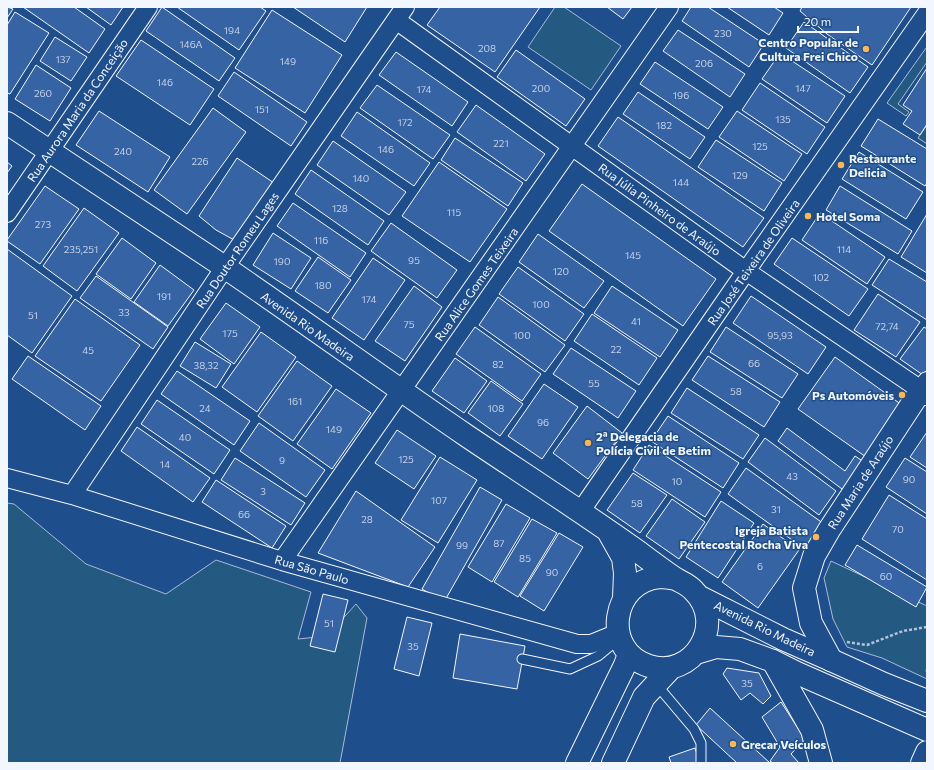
<svg xmlns="http://www.w3.org/2000/svg" width="934" height="770" viewBox="0 0 934 770" font-family="Commissioner,sans-serif">
	<style>
		.green { fill: #245a82; stroke: #a8bbd7 }
		.building { fill: #3563a3; stroke: #f2f6ff }
		.lines { fill: none; stroke-linecap: round; stroke-linejoin: round }
		.service-casing { stroke: #f2f6ff; stroke-width: 11 }
		.minor-casing { stroke: #f2f6ff; stroke-width: 20 }
		.tertiary-casing { stroke: #f2f6ff; stroke-width: 24 }
		.secondary-casing { stroke: #f2f6ff; stroke-width: 24 }
		.motorway-casing { stroke: #f2f6ff; stroke-width: 24 }
		.path { stroke: #b3c4dc; stroke-width: 2.5; stroke-dasharray: 3 2; stroke-linecap: butt }
		.service { stroke: #1f4e8c; stroke-width: 9 }
		.minor { stroke: #1f4e8c; stroke-width: 18 }
		.tertiary { stroke: #1f4e8c; stroke-width: 22 }
		.secondary { stroke: #1f4e8c; stroke-width: 22 }
		.motorway { stroke: #1f4e8c; stroke-width: 22 }
		.poi-dot { fill: #ffb74d; stroke: #1f4e8c; stroke-width: 1.5 }
		.labels { text-anchor: middle; dominant-baseline: central; stroke-width: 3; stroke-linejoin: round; paint-order: stroke }
		.number-label { font-size: 10px; fill: #c3d1e8 }
		.poi-label { font-size: 12px; font-weight: bold; fill: #f2f6ff; stroke: #1f4e8c; text-anchor: start }
		.street-label { font-size: 12px; fill: #f2f6ff; stroke: #1f4e8c }
	</style>
	<rect width="100%" height="100%" fill="#1f4e8c"/>
	<path class="green" d="M555,7H564L621,46L591,90L528,47Z
		M926,48L927,49V62L898,104L909,112L906,116L887,103Z
		M927,125V144L918,138Z
		M7,503L14,504L86,564L166,594L216,560L311,592L298,639L327,636L356,604L367,618L340,763H7Z
		M831,561L927,606V679L882,658L847,647L833,619L824,578Z"/>
	<path class="building" d="M7,7L13,9L7,18Z
		M23,7H74L105,29L89,53Z
		M86,7H123L111,25Z
		M162,7L235,58L219,81L146,31Z
		M177,7H260L266,11L239,50Z
		M293,7H367L345,42Z
		M440,7H540L495,72L427,25Z
		M607,7H632L623,19Z
		M691,7H708L764,44L749,67L682,21Z
		M727,7H774L783,13L769,35Z
		M802,7H911L872,65L827,34L800,11Z
		M272,10L342,55L305,113L235,68Z
		M15,12L49,33L10,94L7,93V25Z
		M804,22L868,67L850,93L786,48Z
		M678,30L745,74L730,97L663,51Z
		M55,37L87,57L71,81L40,61Z
		M141,40L214,89L190,125L116,76Z
		M516,50L585,99L566,126L497,77Z
		M396,52L468,102L452,126L379,75Z
		M780,53L845,96L827,123L762,79Z
		M655,62L723,107L708,129L640,84Z
		M36,65L71,88L50,121L15,99Z
		M927,68V124L920,135L903,124L912,111L903,105Z
		M234,72L307,122L291,146L218,96Z
		M760,83L825,127L807,154L742,110Z
		M377,85L450,135L433,159L360,108Z
		M638,92L705,137L690,159L623,114Z
		M476,105L545,154L526,181L457,132Z
		M213,108L246,132L187,214L154,190Z
		M99,111L170,157L148,192L76,145Z
		M737,111L802,154L784,181L719,137Z
		M357,112L430,163L414,186L341,136Z
		M618,117L764,218L743,247L598,146Z
		M878,119L927,149V183L925,186L861,146Z
		M455,138L523,183L508,206L441,160Z
		M716,140L782,183L764,211L698,167Z
		M333,141L406,192L389,215L317,165Z
		M859,152L923,192L906,219L842,179Z
		M237,158L274,183L236,241L216,230L199,216Z
		M7,162L12,166L7,173Z
		M439,162L507,209L470,262L402,216Z
		M311,170L384,221L368,245L295,194Z
		M582,184L716,279L683,326L549,231Z
		M45,186L79,209L40,264L7,241V240Z
		M840,186L912,231L898,254L826,210Z
		M293,203L366,253L350,277L277,226Z
		M84,208L119,233L77,291L43,266Z
		M820,213L885,257L867,284L802,240Z
		M927,214V273L901,257Z
		M391,223L457,270L437,298L371,251Z
		M273,233L311,258L291,289L253,265Z
		M538,234L604,281L584,308L519,262Z
		M122,238L156,263L131,299L96,274Z
		M792,238L868,289L849,316L774,264Z
		M7,249L72,296L32,353L7,335Z
		M318,257L351,280L328,313L295,291Z
		M373,258L405,280L364,340L332,318Z
		M889,259L927,282V320L872,285Z
		M160,265L194,290L168,326L134,302Z
		M518,267L584,314L565,341L499,294Z
		M96,276L168,327L153,349L80,298Z
		M414,286L442,307L405,361L375,341Z
		M612,286L678,330L660,357L594,313Z
		M878,294L920,322L896,357L854,330Z
		M751,296L826,347L808,374L733,323Z
		M498,297L565,345L545,372L479,325Z
		M75,299L140,345L101,401L35,356Z
		M226,303L260,327L234,364L200,339Z
		M592,314L657,358L639,385L574,341Z
		M475,327L541,374L522,401L456,354Z
		M726,327L798,374L782,398L710,352Z
		M924,327L927,329V370L923,375L900,359Z
		M261,332L296,357L257,412L222,387Z
		M195,342L231,364L216,388L180,366Z
		M571,348L636,391L618,418L553,374Z
		M28,356L101,406L85,430L12,379Z
		M708,356L780,402L764,427L692,380Z
		M835,357L902,405L866,457L798,409Z
		M455,358L487,381L464,413L432,391Z
		M297,361L332,386L293,441L258,416Z
		M177,371L250,421L234,445L161,394Z
		M491,381L523,404L500,436L468,413Z
		M544,384L578,407L542,459L508,436Z
		M687,388L759,435L743,459L671,413Z
		M336,389L371,413L332,469L297,444Z
		M157,400L230,450L214,474L141,424Z
		M587,406L622,433L588,479L553,453Z
		M668,416L739,463L723,488L651,441Z
		M259,423L325,470L306,497L240,451Z
		M137,427L210,478L193,502L121,451Z
		M787,428L845,471L855,456L867,464L846,492L778,441Z
		M397,430L436,456L414,489L375,463Z
		M927,432V468L910,457Z
		M765,438L836,491L819,515L748,462Z
		M649,445L721,492L705,517L633,470Z
		M440,457L477,480L438,543L401,520Z
		M235,458L305,503L291,525L221,480Z
		M905,458L927,472V514L886,487Z
		M746,468L824,524L806,550L728,494Z
		M633,473L667,495L640,533L607,510Z
		M216,480L286,526L272,548L202,502Z
		M480,487L502,500L444,602L422,589Z
		M356,491L435,547L408,587L318,553Z
		M889,495L927,519V580L862,539Z
		M672,499L705,522L679,559L646,536Z
		M721,501L754,523L718,578L686,557Z
		M506,504L530,518L492,582L468,567Z
		M532,519L557,533L518,597L494,582Z
		M763,524L799,550L758,608L722,582Z
		M559,533L583,547L544,611L520,596Z
		M857,545L927,587L916,607L845,565Z
		M323,594L348,600L335,652L310,646Z
		M407,617L432,623L419,676L394,669Z
		M460,634L525,646L517,689L453,678Z
		M727,668L759,673L771,696L763,704L750,693L741,700L723,674Z
		M781,702L805,739L791,754L799,763H773L770,761L780,747L762,717Z
		M710,708L770,763H737L696,725Z
		M695,748L700,763H671L669,757Z"/>
	<g class="lines">
		<defs>
			<path id="service" d="M522,659L570,669L598,656L620,638
				M656,684L694,729L701,743V763"/>
			<path id="minor" d="M396,20L746,271L921,390L927,381
				M7,213L148,7
				M7,478L72,495L282,561L577,644H591L618,633
				M72,495L225,267L405,7
				M580,512L746,271L927,13
				M282,561L669,7"/>
			<path id="tertiary" d="M831,660L811,623L804,588L814,556L829,530L921,390L927,394"/>
			<path id="secondary" d="M7,123C79,170 151,218 223,266C305,322 385,380 467,436C525,475 584,513 640,553C652,562 664,571 676,579C683,583 689,585 694,591C727,624 693,680 649,666C601,651 611,581 660,577C665,577 671,578 676,579
				M609,533L623,558L625,573L624,598
				M700,597L783,639L831,660
				M696,653L716,647L740,649L773,661L812,730L821,763
				M577,763L625,665L629,654
				M613,763L644,697L671,668
				M922,763L927,752"/>
			<path id="motorway" d="M831,660L884,684L927,701
				M773,661L797,673L927,730"/>
		</defs>
		<use href="#service" class="service-casing"/>
		<use href="#minor" class="minor-casing"/>
		<use href="#tertiary" class="tertiary-casing"/>
		<use href="#secondary" class="secondary-casing"/>
		<use href="#motorway" class="motorway-casing"/>
		<path class="path" d="M847,642L867,645L903,631L927,627
			M927,669V673"/>
		<use href="#service" class="service"/>
		<use href="#minor" class="minor"/>
		<use href="#tertiary" class="tertiary"/>
		<use href="#secondary" class="secondary"/>
		<use href="#motorway" class="motorway"/>
	</g>
	<g class="poi-dot">
		<circle cx="866" cy="49" r="4"/>
		<circle cx="841" cy="165" r="4"/>
		<circle cx="808" cy="216" r="4"/>
		<circle cx="902" cy="395" r="4"/>
		<circle cx="588" cy="443" r="4"/>
		<circle cx="816" cy="537" r="4"/>
		<circle cx="733" cy="744" r="4"/>
	</g>
	<g class="labels">
		<g class="number-label">
			<text x="232" y="30">194</text>
			<text x="723" y="33">230</text>
			<text x="191" y="44">146A</text>
			<text x="487" y="48">208</text>
			<text x="63" y="59">137</text>
			<text x="288" y="61">149</text>
			<text x="704" y="63">206</text>
			<text x="165" y="82">146</text>
			<text x="541" y="88">200</text>
			<text x="803" y="88">147</text>
			<text x="424" y="89">174</text>
			<text x="43" y="93">260</text>
			<text x="681" y="95">196</text>
			<text x="262" y="109">151</text>
			<text x="783" y="119">135</text>
			<text x="405" y="122">172</text>
			<text x="664" y="125">182</text>
			<text x="501" y="143">221</text>
			<text x="760" y="146">125</text>
			<text x="386" y="149">146</text>
			<text x="123" y="151">240</text>
			<text x="200" y="161">226</text>
			<text x="740" y="175">129</text>
			<text x="361" y="178">140</text>
			<text x="681" y="182">144</text>
			<text x="340" y="208">128</text>
			<text x="454" y="212">115</text>
			<text x="43" y="224">273</text>
			<text x="321" y="240">116</text>
			<text x="81" y="249">235,251</text>
			<text x="844" y="249">114</text>
			<text x="633" y="255">145</text>
			<text x="414" y="260">95</text>
			<text x="282" y="261">190</text>
			<text x="561" y="271">120</text>
			<text x="821" y="277">102</text>
			<text x="323" y="285">180</text>
			<text x="164" y="296">191</text>
			<text x="369" y="299">174</text>
			<text x="541" y="304">100</text>
			<text x="124" y="312">33</text>
			<text x="33" y="315">51</text>
			<text x="636" y="321">41</text>
			<text x="409" y="324">75</text>
			<text x="887" y="326">72,74</text>
			<text x="230" y="333">175</text>
			<text x="522" y="335">100</text>
			<text x="780" y="335">95,93</text>
			<text x="616" y="349">22</text>
			<text x="88" y="350">45</text>
			<text x="754" y="363">66</text>
			<text x="498" y="364">82</text>
			<text x="206" y="365">38,32</text>
			<text x="594" y="383">55</text>
			<text x="736" y="391">58</text>
			<text x="295" y="401">161</text>
			<text x="205" y="408">24</text>
			<text x="496" y="408">108</text>
			<text x="543" y="422">96</text>
			<text x="334" y="429">149</text>
			<text x="185" y="437">40</text>
			<text x="406" y="459">125</text>
			<text x="282" y="460">9</text>
			<text x="165" y="464">14</text>
			<text x="792" y="476">43</text>
			<text x="909" y="479">90</text>
			<text x="677" y="481">10</text>
			<text x="263" y="491">3</text>
			<text x="439" y="500">107</text>
			<text x="637" y="503">58</text>
			<text x="776" y="509">31</text>
			<text x="244" y="514">66</text>
			<text x="367" y="519">28</text>
			<text x="898" y="529">70</text>
			<text x="499" y="543">87</text>
			<text x="462" y="545">99</text>
			<text x="525" y="558">85</text>
			<text x="760" y="566">6</text>
			<text x="552" y="572">90</text>
			<text x="886" y="576">60</text>
			<text x="329" y="623">51</text>
			<text x="413" y="646">35</text>
			<text x="747" y="683">35</text>
		</g>
		<g class="poi-label">
			<text x="858" y="42" text-anchor="end">Centro Popular de<tspan x="858" dy="14">Cultura Frei Chico</tspan></text>
			<text x="849" y="158">Restaurante<tspan x="849" dy="14">Delicia</tspan></text>
			<text x="816" y="216">Hotel Soma</text>
			<text x="894" y="395" text-anchor="end">Ps Automóveis</text>
			<text x="596" y="436">2ª Delegacia de<tspan x="596" dy="14">Polícia Civil de Betim</tspan></text>
			<text x="808" y="530" text-anchor="end">Igreja Batista<tspan x="808" dy="14">Pentecostal Rocha Viva</tspan></text>
			<text x="741" y="744">Grecar Veículos</text>
		</g>
		<g class="street-label">
			<text transform="translate(77 110) rotate(-56)">Rua Aurora Maria da Conceição</text>
			<text transform="translate(660 209) rotate(36)">Rua Júlia Pinheiro de Araújo</text>
			<text transform="translate(237 250) rotate(-56)">Rua Doutor Romeu Lages</text>
			<text transform="translate(753 262) rotate(-55)">Rua José Teixeira de Oliveira</text>
			<text transform="translate(476 284) rotate(-55)">Rua Alice Gomes Teixeira</text>
			<text transform="translate(308 326) rotate(35)">Avenida Rio Madeira</text>
			<text transform="translate(860 482) rotate(-57)">Rua Maria de Araújo</text>
			<text transform="translate(312 569) rotate(16)">Rua São Paulo</text>
			<text transform="translate(765 628) rotate(26)">Avenida Rio Madeira</text>
		</g>
	</g>
	<rect width="934" height="770" fill="none" stroke="#f2f6ff" stroke-width="16"/>
	<path d="M798 26v6h60v-6" fill="none" stroke="#f2f6ff" stroke-width="2"/>
	<text x="804" y="26" font-size="12" fill="#f2f6ff" stroke="#1f4e8c" stroke-width="3" paint-order="stroke">20 m</text>
</svg>
